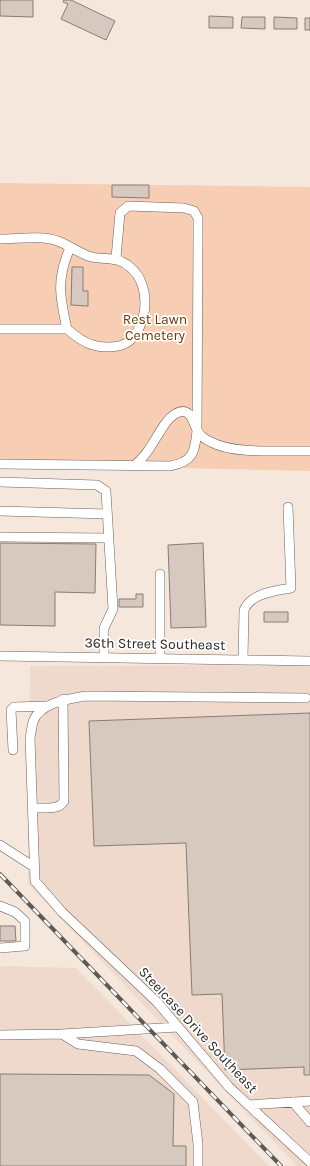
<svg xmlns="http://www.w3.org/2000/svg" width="310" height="1166" viewBox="0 0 310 1166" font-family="Karla,sans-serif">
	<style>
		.built { fill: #efd9cc }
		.green { fill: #f7ceb3 }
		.building { fill: #d7c9bf; stroke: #897c73 }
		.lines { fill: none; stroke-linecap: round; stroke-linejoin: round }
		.minor-casing { stroke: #6d6058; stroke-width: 10 }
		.minor { stroke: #fff; stroke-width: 9 }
		.rail-casing { stroke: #605953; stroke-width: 4 }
		.rail { stroke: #fff; stroke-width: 2.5; stroke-dasharray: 8; stroke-linecap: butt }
		.labels { text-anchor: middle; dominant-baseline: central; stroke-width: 3.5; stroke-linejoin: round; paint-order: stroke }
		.park-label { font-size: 14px; fill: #6c3708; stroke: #fff }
		.street-label { font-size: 14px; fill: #2b2622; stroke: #fff }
	</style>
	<rect width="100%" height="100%" fill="#f6e7dd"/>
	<path class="built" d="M310,665V1166H297L28,884L30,666Z
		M0,966L76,968L269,1166H0Z"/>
	<path class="green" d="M0,183L310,187V471L0,464Z"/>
	<path class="building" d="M0,0H33V17L0,16Z
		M64,0H71L115,21L106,40L61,19L68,4L63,2Z
		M209,16L233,17V28H209Z
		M242,17H265V29L241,28Z
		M274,17L297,18V29H274Z
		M305,18H310V30H305Z
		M112,185H149V198L112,197Z
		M72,267H83V291H88V306L71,305Z
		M0,543L96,544L95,593L55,592V626L0,625Z
		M203,543L206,627L171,628L168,545Z
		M136,594H143V607H119V599H136Z
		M264,612H288V622H264Z
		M310,713V1075H304V1067L225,1070L222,994L192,995L186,843L94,846L89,721Z
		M0,926H15L16,941H0Z
		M0,1074L149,1075L174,1094L173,1146H186V1166H0Z"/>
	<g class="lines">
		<defs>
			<path id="minor" d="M0,239C18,239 41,235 58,241C68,245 78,252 88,256C104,261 118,255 131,268C151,285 149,325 128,342C120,348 102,348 93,345C84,343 74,335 67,329C60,298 56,279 70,248
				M0,329H67
				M0,464L170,466C193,462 195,452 197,431L198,239V218L194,211L184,208L128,206L120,213L116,258
				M133,466C152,454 160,423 175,414C190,405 193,422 197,430C199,435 206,440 211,442C235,455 282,450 310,451
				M0,482L97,485L106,491L113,609L104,628V657
				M0,511L107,514
				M0,537L108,538
				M0,656L310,661
				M160,658V574
				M243,659L244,610C251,593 275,591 291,588L288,507
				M306,698L86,696C69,699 40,702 33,722C32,726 31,732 30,738L35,881L62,912L157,1002L229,1087L310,1162
				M13,750L11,710L14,707L47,706
				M32,808C42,807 59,811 64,801L63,699
				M0,845L34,867
				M0,906L15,912L25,921V946L0,948
				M62,1034L178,1027
				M0,1035L62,1034L78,1044L136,1051L160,1069L193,1102L198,1144V1166
				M293,1102L310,1122
				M248,1105L310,1101"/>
		</defs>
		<use href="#minor" class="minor-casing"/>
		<use href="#minor" class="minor"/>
		<defs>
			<path id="rail" d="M0,874L281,1166"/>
		</defs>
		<use href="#rail" class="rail-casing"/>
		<use href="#rail" class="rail"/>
	</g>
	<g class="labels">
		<g class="park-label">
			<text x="155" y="319">Rest Lawn<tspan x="155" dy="16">Cemetery</tspan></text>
		</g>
		<g class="street-label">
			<text transform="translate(155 644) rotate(1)">36th Street Southeast</text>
			<text transform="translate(198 1030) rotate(47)">Steelcase Drive Southeast</text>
		</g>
	</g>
</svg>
